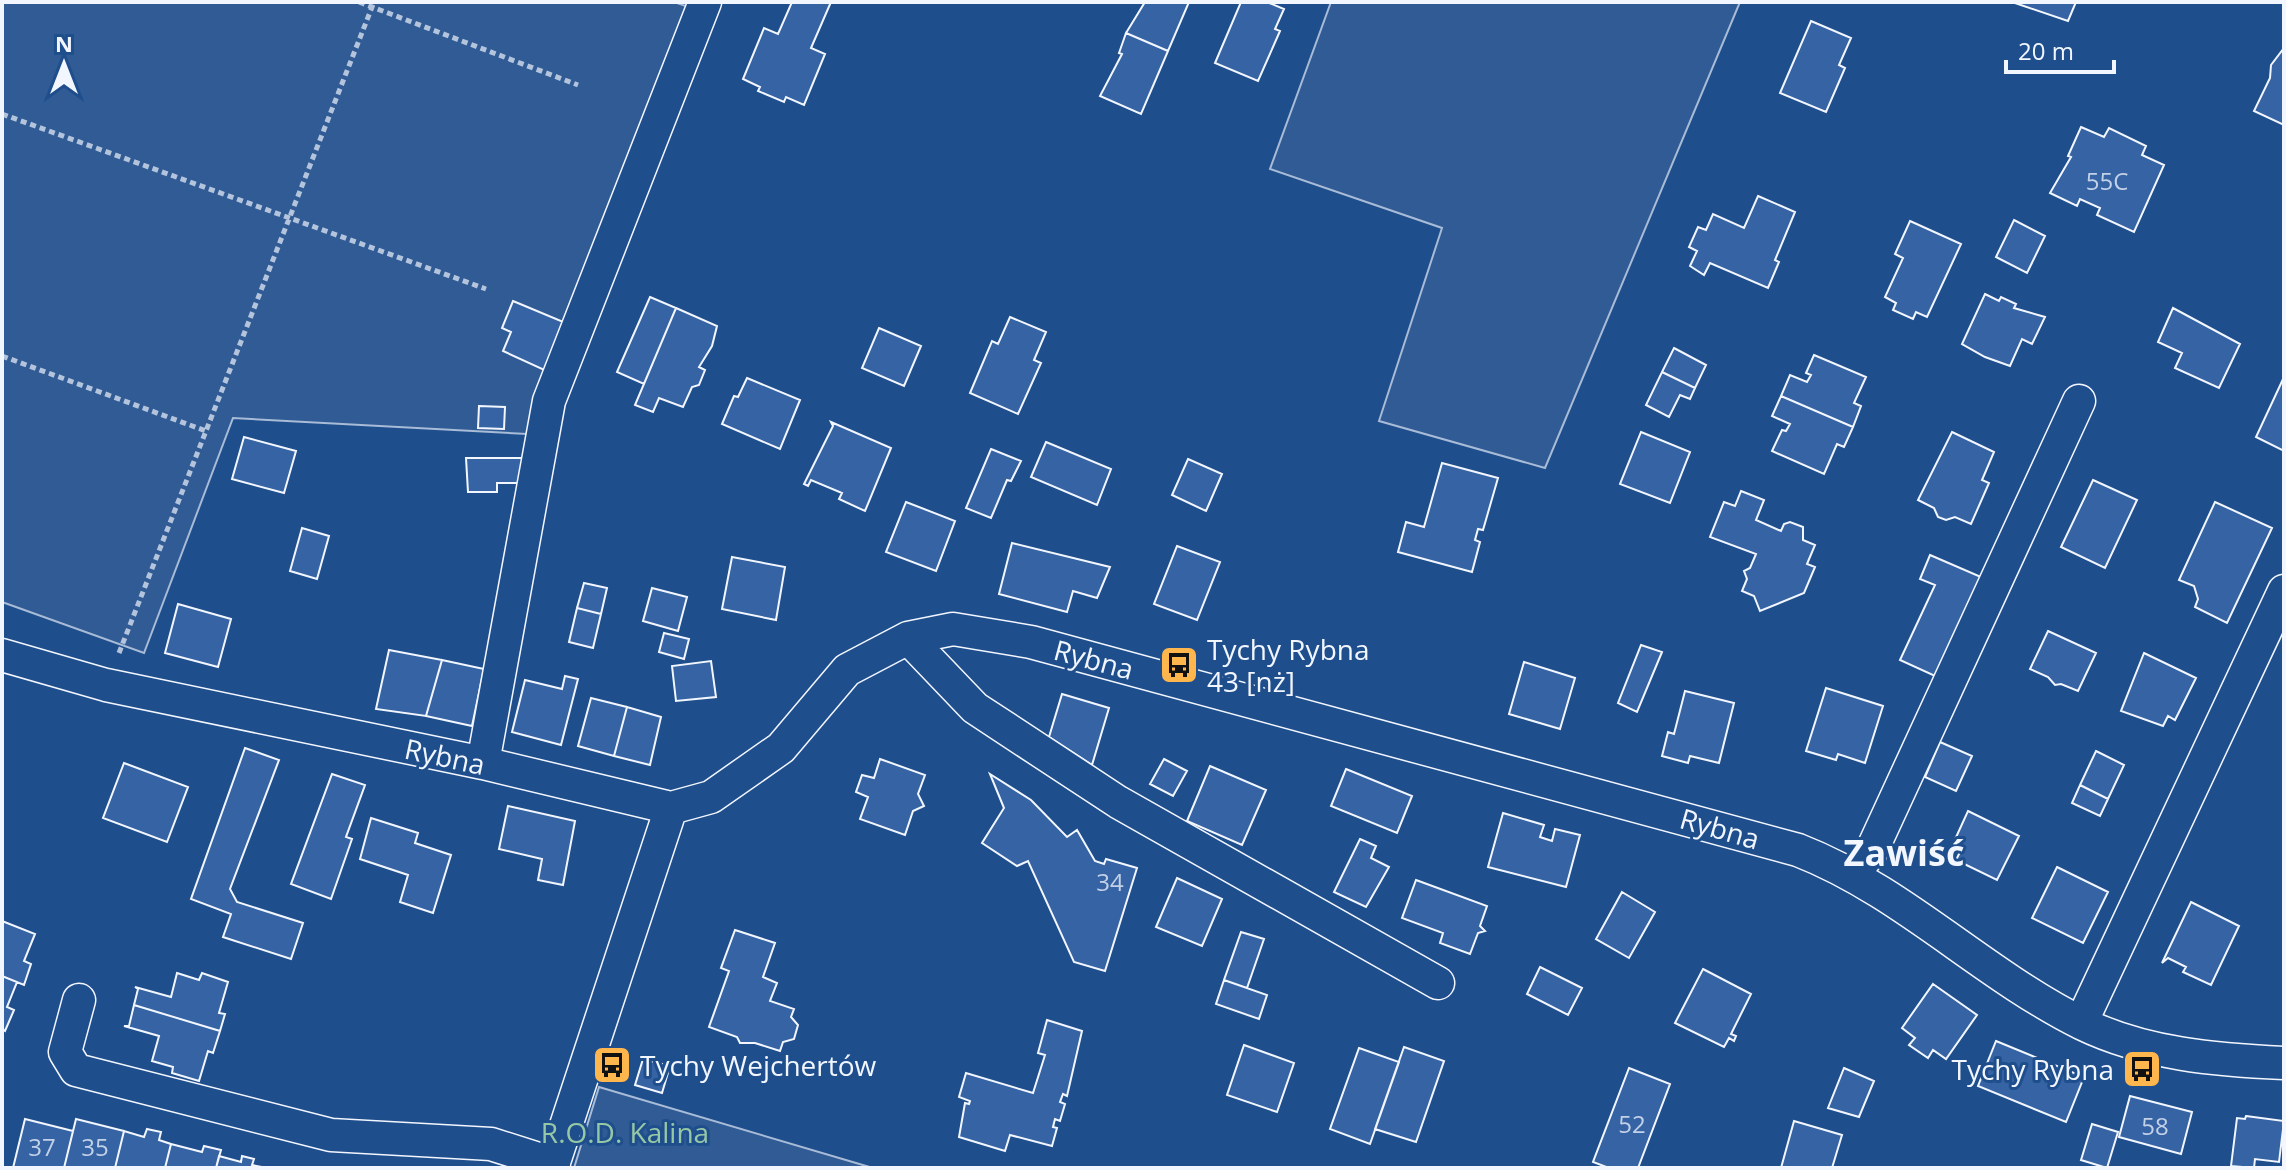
<svg xmlns="http://www.w3.org/2000/svg" width="2286" height="1170" viewBox="0 0 2286 1170" font-family="'Open Sans',sans-serif">
	<style>
		.built { fill: #305b95; stroke: #a8bbd7; stroke-width: 2 }
		.building { fill: #3563a3; stroke: #f2f6ff; stroke-width: 2 }
		.lines { fill: none; stroke-linecap: round; stroke-linejoin: round }
		.minor-casing { stroke: #f2f6ff; stroke-width: 35 }
		.path { stroke: #b3c4dc; stroke-width: 5; stroke-dasharray: 6 4; stroke-linecap: butt }
		.minor { stroke: #1f4e8c; stroke-width: 32 }
		.labels { text-anchor: middle; dominant-baseline: central; stroke-width: 6; stroke-linejoin: round; paint-order: stroke }
		.number-label { font-size: 24px; fill: #c3d1e8 }
		.poi-label { font-size: 28px; fill: #f2f6ff; stroke: #1f4e8c; text-anchor: start }
		.street-label { font-size: 28px; fill: #f2f6ff; stroke: #1f4e8c }
		.park-label { font-size: 28px; fill: #97c8a6; stroke: #1f4e8c }
		.district-label { font-size: 36px; font-weight: bold; fill: #f2f6ff; stroke: #1f4e8c }
	</style>
	<rect width="100%" height="100%" fill="#1f4e8c"/>
	<path class="built" d="M2,2H674L689,7L527,434L233,418L144,653L2,602Z
		M1331,2H1740L1545,468L1379,421L1442,228L1270,169Z
		M599,1087L873,1168H574Z"/>
	<path class="building" d="M792,2H831L811,48L825,54L804,105L786,97L784,102L758,91L760,87L743,79L764,28L778,34Z
		M1145,2H1189L1168,51L1126,33Z
		M1241,2H1267L1284,9L1275,29L1280,31L1258,81L1215,63Z
		M2012,2H2076L2068,21Z
		M1811,21L1851,38L1839,65L1845,68L1826,112L1780,93Z
		M1126,33L1168,51L1141,114L1100,96L1122,54L1119,53Z
		M2284,48V125L2254,111L2270,78L2271,65Z
		M2081,127L2104,137L2109,128L2146,146L2142,155L2164,165L2134,232L2097,215L2100,208L2080,199L2077,206L2050,193L2071,157L2068,156Z
		M1758,196L1795,212L1775,260L1779,262L1768,288L1710,263L1704,275L1690,266L1697,251L1689,247L1698,227L1706,230L1713,214L1744,228Z
		M2014,220L2045,236L2027,273L1996,257Z
		M1910,221L1961,244L1927,317L1916,312L1913,319L1893,310L1896,303L1885,297L1903,258L1895,254Z
		M1985,294L1999,301L2001,297L2016,304L2014,308L2045,317L2032,344L2022,339L2010,366L1985,357L1962,344Z
		M650,297L676,308L644,384L617,372Z
		M513,301L573,326L553,374L503,351L511,332L502,328Z
		M676,308L717,326L712,346L699,367L705,370L699,385L692,387L683,407L659,398L653,412L635,405Z
		M2173,308L2240,344L2219,388L2175,368L2182,353L2158,342Z
		M1010,317L1046,332L1034,360L1041,363L1018,414L970,393L992,341L998,344Z
		M879,328L921,346L904,386L862,368Z
		M1674,348L1706,365L1695,388L1662,372Z
		M1814,355L1866,377L1854,403L1861,406L1853,427L1781,396L1790,375L1807,382L1811,375L1806,373Z
		M1662,372L1695,388L1690,399L1680,395L1669,417L1646,405Z
		M2284,377V451L2256,437Z
		M747,378L800,400L780,449L722,424L734,396L738,397Z
		M1781,396L1853,427L1844,447L1837,444L1824,474L1772,451L1782,430L1786,431L1790,424L1772,416Z
		M479,406L505,407L504,429L478,428Z
		M831,422L891,448L865,511L839,499L842,493L811,480L808,486L804,484L833,426Z
		M1641,432L1690,452L1670,503L1620,484Z
		M1952,432L1994,452L1982,480L1989,483L1971,524L1955,517L1946,520L1938,517L1934,508L1918,500Z
		M244,437L296,451L284,493L232,479Z
		M1046,442L1111,469L1097,505L1031,477Z
		M991,449L1021,461L1011,481L1007,480L991,518L966,508Z
		M466,458H524L521,483H497V492H468Z
		M1188,459L1222,474L1206,511L1172,495Z
		M1442,463L1498,478L1483,530L1478,529L1475,540L1480,542L1472,572L1398,552L1406,522L1424,527Z
		M2093,480L2137,500L2105,568L2061,547Z
		M1741,491L1764,500L1756,520L1781,531L1784,524L1790,522L1803,527V540L1815,545L1807,564L1815,567L1804,593L1760,611L1754,596L1742,591L1747,579L1744,571L1750,568L1756,554L1710,537L1724,502L1735,506Z
		M906,502L955,521L936,571L886,552Z
		M2215,502L2272,528L2227,623L2195,607L2198,599L2194,586L2179,580Z
		M302,528L329,536L317,579L290,571Z
		M1012,543L1110,567L1097,598L1073,591L1067,612L999,594Z
		M1177,546L1220,562L1197,620L1154,604Z
		M1930,555L1981,577L1935,676L1900,660L1935,585L1920,579Z
		M732,557L785,567L776,620L722,609Z
		M584,583L607,588L601,614L577,608Z
		M652,588L687,597L678,631L643,621Z
		M178,604L231,619L218,667L165,653Z
		M577,608L601,614L593,648L569,642Z
		M2048,631L2096,653L2078,691L2061,684L2055,685L2048,677L2030,669Z
		M664,633L689,639L684,659L659,652Z
		M1641,645L1662,652L1637,712L1618,703Z
		M389,650L442,660L426,716L376,709Z
		M2144,653L2196,678L2175,720L2168,716L2163,726L2121,711Z
		M442,660L484,669L472,726L426,716Z
		M711,661L716,697L676,701L672,666Z
		M1524,662L1575,678L1560,729L1509,714Z
		M565,676L578,679L561,745L512,732L525,680L562,689Z
		M1826,688L1883,706L1865,763L1838,754L1836,760L1806,751Z
		M1685,691L1734,703L1719,763L1690,756L1688,763L1662,756L1668,732L1674,734Z
		M1062,694L1109,708L1092,765L1049,737Z
		M591,698L627,707L614,756L578,746Z
		M627,707L661,717L650,765L614,756Z
		M1940,742L1972,756L1956,791L1925,777Z
		M245,748L279,760L230,889L237,902L303,923L291,959L223,937L231,914L191,899Z
		M2096,751L2124,765L2108,799L2080,785Z
		M880,759L925,775L918,794L924,806L913,811L905,835L860,819L868,797L856,792L862,775L874,778Z
		M1164,759L1187,771L1173,796L1150,784Z
		M124,763L188,787L167,842L103,818Z
		M1210,766L1266,790L1242,845L1187,821Z
		M1346,769L1412,796L1397,833L1331,806Z
		M332,774L365,785L346,837L352,839L331,899L291,884Z
		M990,774L1031,800L1067,837L1077,830L1095,861L1104,864L1106,859L1137,868L1105,971L1074,962L1028,861L1017,866L982,843L1004,808Z
		M2080,785L2108,799L2100,816L2072,803Z
		M508,806L575,821L563,885L538,880L542,859L499,849Z
		M1968,811L2019,836L1997,880L1956,860L1961,850L1952,846Z
		M1503,813L1544,825L1540,837L1552,841L1555,829L1580,835L1566,887L1488,867Z
		M371,818L418,833L415,843L451,855L433,913L400,902L408,875L360,859Z
		M1360,839L1376,846L1371,858L1389,867L1366,907L1334,892Z
		M2057,867L2108,892L2083,943L2032,918Z
		M1177,878L1222,899L1202,946L1156,927Z
		M1416,880L1487,906L1480,926L1485,931L1478,933L1470,954L1440,943L1443,933L1402,918Z
		M1622,892L1655,912L1629,958L1596,939Z
		M2191,902L2239,926L2211,985L2183,972L2186,967L2168,958L2162,963Z
		M2,921L35,934L24,961L31,964L24,985L2,976Z
		M735,930L775,943L763,977L777,983L770,1001L794,1009L791,1017L798,1025L794,1039L783,1042L780,1051L755,1043H740L737,1037L709,1027L729,971L721,968Z
		M1241,932L1264,939L1247,988L1224,980Z
		M1540,967L1582,988L1568,1015L1527,994Z
		M1703,969L1751,994L1731,1034L1736,1036L1734,1041L1729,1038L1724,1047L1675,1023Z
		M177,973L199,980L202,973L228,982L219,1013L225,1014L220,1031L134,1005L138,989L135,987L171,997Z
		M2,976L17,982L7,1007L14,1010L5,1031L2,1029Z
		M1224,980L1267,995L1259,1019L1216,1004Z
		M1933,984L1977,1015L1946,1059L1933,1050L1928,1058L1909,1045L1915,1038L1902,1028Z
		M134,1005L220,1031L213,1053L208,1051L199,1081L172,1073L173,1067L152,1061L159,1036L124,1026H129Z
		M1047,1020L1082,1031L1067,1096L1063,1094L1060,1102L1065,1104L1060,1121L1055,1119L1053,1127L1057,1128L1052,1146L1010,1135L1005,1151L959,1137L965,1103L969,1104L970,1101L959,1097L966,1073L1033,1093L1045,1055L1038,1053Z
		M1996,1041L2084,1077L2066,1122L1978,1086Z
		M1244,1045L1294,1063L1277,1112L1227,1095Z
		M1404,1047L1444,1061L1416,1142L1375,1129Z
		M1359,1048L1399,1062L1370,1144L1330,1129Z
		M643,1059L670,1066L662,1093L635,1085Z
		M1629,1068L1670,1084L1638,1168H1609L1593,1162Z
		M1844,1068L1874,1081L1859,1117L1828,1108Z
		M2130,1096L2192,1112L2181,1154L2119,1137Z
		M2246,1116L2284,1121L2279,1162L2255,1159L2254,1168L2231,1166L2237,1118L2245,1119Z
		M25,1119L73,1131L64,1168H13Z
		M76,1119L124,1131L115,1168H64Z
		M1794,1121L1842,1135L1832,1168H1781Z
		M2092,1124L2118,1132L2107,1168L2081,1160Z
		M147,1129L161,1132L159,1140L171,1144L165,1168H115L124,1131L144,1137Z
		M171,1144L202,1152L204,1146L221,1150L216,1168H165Z
		M219,1156L241,1162L242,1156L254,1159L252,1165L267,1168H216Z"/>
	<g class="lines">
		<defs>
			<path id="minor" d="M908,638L975,708L1118,802L1438,983
				M2,655L106,685L483,763L671,808L711,797L781,748L847,670L908,638L953,629L1031,642L1798,850C1903,891 1982,974 2083,1024C2145,1054 2216,1060 2284,1063
				M483,763L549,401L705,2
				M1854,874L1872,850L2079,401
				M79,1000L65,1052L76,1070L331,1135L491,1144L554,1164
				M2081,1023L2284,591
				M552,1168L671,808"/>
		</defs>
		<use href="#minor" class="minor-casing"/>
		<path class="path" d="M359,2L578,85
			M2,114L486,289
			M2,356L206,431
			M119,653L374,2"/>
		<use href="#minor" class="minor"/>
	</g>
	<defs>
		<symbol id="bus-square" viewBox="-11 -11 22 22"><rect x="-9" y="-9" width="18" height="18" rx="4" fill="#ffb74d" stroke="#1f4e8c"/><path d="M-5-6H5V4H4V6H2V4H-2V6H-4V4H-5ZM-3.5-4V0h7V-4ZM-3.5 1.2v1.5H-2V1.2ZM2 1.2v1.5H3.5V1.2Z" fill="#111"/></symbol>
	</defs>
	<g fill-rule="evenodd">
		<use href="#bus-square" x="1157" y="643" width="44" height="44"/>
		<use href="#bus-square" x="590" y="1043" width="44" height="44"/>
		<use href="#bus-square" x="2120" y="1047" width="44" height="44"/>
	</g>
	<g class="labels">
		<g class="number-label">
			<text x="2107" y="180">55C</text>
			<text x="1110" y="881">34</text>
			<text x="1632" y="1123">52</text>
			<text x="2155" y="1125">58</text>
			<text x="42" y="1146">37</text>
			<text x="95" y="1146">35</text>
		</g>
		<g class="poi-label">
			<text x="1207" y="649">Tychy Rybna<tspan x="1207" dy="32">43 [nż]</tspan></text>
			<text x="640" y="1065">Tychy Wejchertów</text>
			<text x="2114" y="1069" text-anchor="end">Tychy Rybna</text>
		</g>
		<g class="street-label">
			<text transform="translate(1094 659) rotate(15)">Rybna</text>
			<text transform="translate(445 756) rotate(12)">Rybna</text>
			<text transform="translate(1720 828) rotate(16)">Rybna</text>
		</g>
		<g class="park-label">
			<text x="625" y="1132">R.O.D. Kalina</text>
		</g>
		<g class="district-label">
			<text x="1904" y="852">Zawiść</text>
		</g>
	</g>
	<rect width="2286" height="1170" fill="none" stroke="#f2f6ff" stroke-width="8"/>
	<g transform="translate(64 64)" stroke="#1f4e8c" stroke-width="6" paint-order="stroke">
	<path d="M0-6L14 30L0 20L-14 30Z" fill="#f2f6ff"/>
	<text y="-12" font-size="22" font-weight="bold" text-anchor="middle" fill="#f2f6ff">N</text>
	</g>
	<path d="M2006 60v12h108v-12" fill="none" stroke="#f2f6ff" stroke-width="4"/>
	<text x="2018" y="60" font-size="24" fill="#f2f6ff" stroke="#1f4e8c" stroke-width="6" paint-order="stroke">20 m</text>
</svg>
